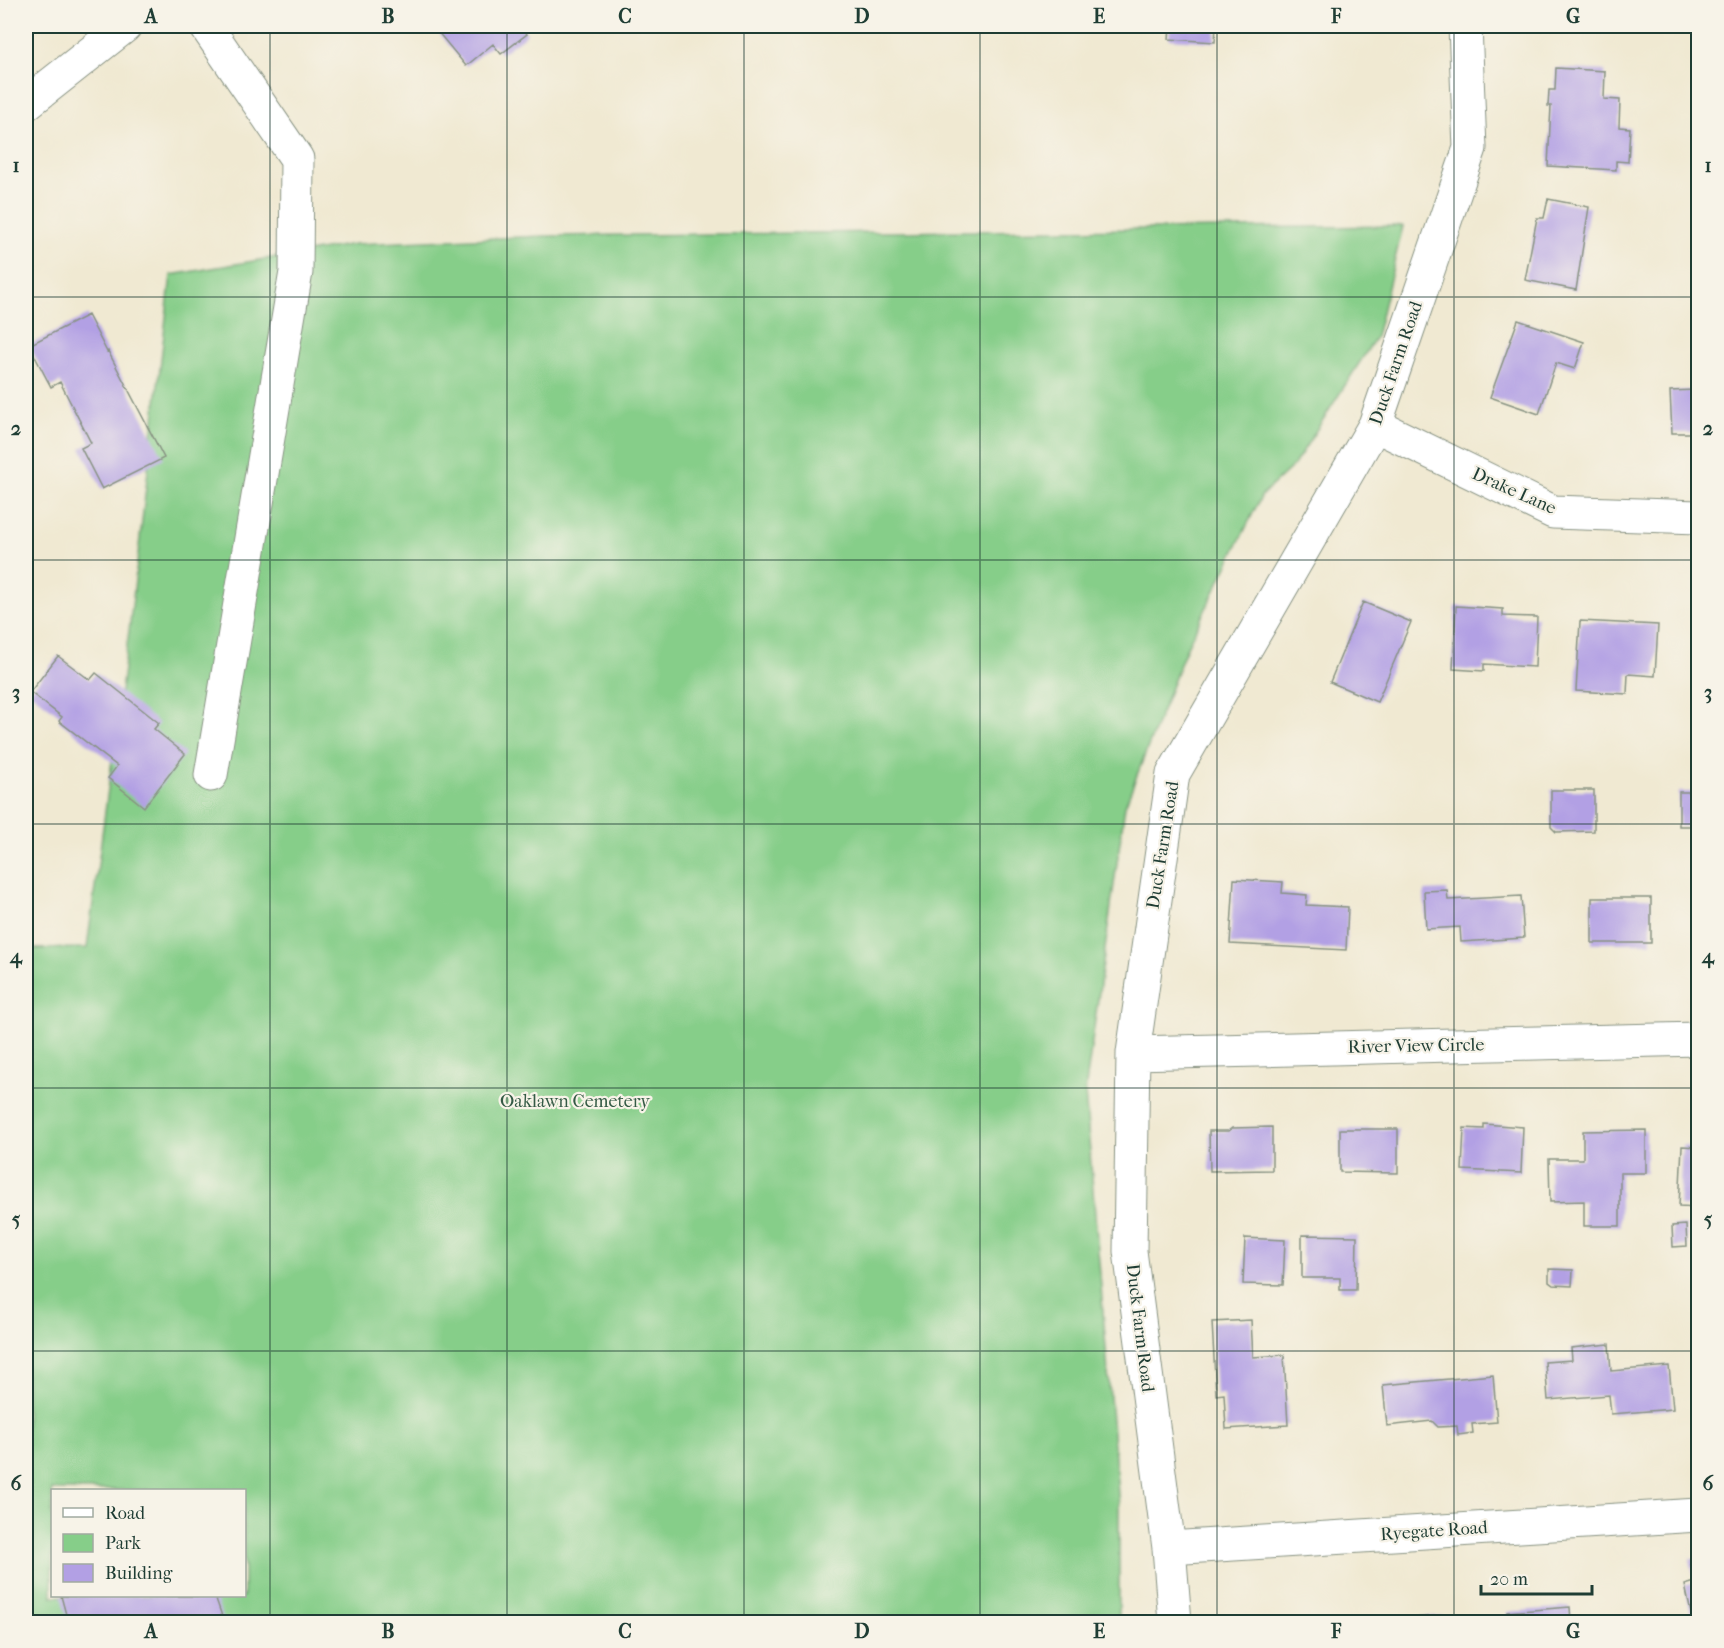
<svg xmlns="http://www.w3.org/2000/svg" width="1724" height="1648" viewBox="0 0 1724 1648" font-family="'IM FELL French Canon',serif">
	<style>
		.green { fill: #86ce89; stroke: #52865e; stroke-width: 1.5; fill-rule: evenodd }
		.building { fill: #b2a0e4 }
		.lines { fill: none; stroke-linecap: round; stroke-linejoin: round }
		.minor-casing { stroke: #889383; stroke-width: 35 }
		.minor { stroke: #fff; stroke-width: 33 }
		.grid { fill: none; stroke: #1f3d34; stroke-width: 1.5; stroke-opacity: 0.55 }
		.labels { text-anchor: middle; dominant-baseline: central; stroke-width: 4.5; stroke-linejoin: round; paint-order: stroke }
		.street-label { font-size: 18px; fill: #1f3d34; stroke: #f7f3e8 }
		.park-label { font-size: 18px; fill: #345a45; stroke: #f7f3e8 }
		.neatline { fill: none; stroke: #1f3d34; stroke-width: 2 }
		.grid-label { font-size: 20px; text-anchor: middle; font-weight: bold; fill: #1f3d34 }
	</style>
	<rect width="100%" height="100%" fill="#f7f3e8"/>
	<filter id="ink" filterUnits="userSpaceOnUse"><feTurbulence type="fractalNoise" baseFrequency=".0167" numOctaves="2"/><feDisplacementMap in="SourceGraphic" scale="12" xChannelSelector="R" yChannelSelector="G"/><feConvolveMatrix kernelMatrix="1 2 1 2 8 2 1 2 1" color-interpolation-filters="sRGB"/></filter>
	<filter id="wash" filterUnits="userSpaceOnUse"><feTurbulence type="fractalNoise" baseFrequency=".008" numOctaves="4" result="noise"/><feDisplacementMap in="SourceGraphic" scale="24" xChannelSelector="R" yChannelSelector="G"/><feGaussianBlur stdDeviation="1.35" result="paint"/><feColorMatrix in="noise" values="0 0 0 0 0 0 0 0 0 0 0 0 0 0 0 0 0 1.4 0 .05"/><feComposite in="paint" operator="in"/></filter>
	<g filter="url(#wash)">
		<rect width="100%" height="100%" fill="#f0e9d2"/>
		<path class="green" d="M1403,226L1376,337L1294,465L1262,495L1186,649L1125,806L1085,1092L1119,1506V1622H26V949L87,948L130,623L171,275L355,244L546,236ZM52,1490H244V1596H52Z"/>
		<g id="blocks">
			<path class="building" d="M433,26H521L527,34L501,54L493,44L466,66Z
				M1170,26H1216L1215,42L1169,39Z
				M1556,68L1605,71L1604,99L1620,100L1619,127L1630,128L1628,162L1616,161V170L1548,166L1551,106H1548L1549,90H1555Z
				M1548,199L1589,207L1576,290L1525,280L1537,218H1544Z
				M88,315L107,352L108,351L164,458L102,489L81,448L91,443L60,382L51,387L30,347L31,344Z
				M1518,320L1584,342L1575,369L1556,363L1539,414L1490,397Z
				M1694,379H1698V433H1672L1670,391L1695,390Z
				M1363,602L1411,622L1377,702L1330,682Z
				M1456,606L1503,609V616L1537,617L1535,667L1484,664V671L1453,669Z
				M1580,621L1658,625L1655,676L1628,674L1627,694L1576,691Z
				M58,656L90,680L96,673L159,723L154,729L185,754L144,807L108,778L117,766L59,721L62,717L30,692Z
				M1551,790H1594V831L1556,832L1551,827Z
				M1679,792H1698V826H1679Z
				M1234,879L1283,882L1282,893L1307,895L1306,905L1348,907L1346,950L1230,944Z
				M1447,890L1448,900L1521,896L1524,938L1461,942L1460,927L1426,929L1424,891Z
				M1592,898H1651V943H1592Z
				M1484,1124L1523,1127L1521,1173L1462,1170L1464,1128L1484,1129Z
				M1272,1127V1170L1210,1171L1209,1131H1228L1232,1128Z
				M1340,1129H1398V1173L1340,1172Z
				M1646,1130V1173H1620V1226H1584V1201L1550,1202L1549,1159H1583V1131Z
				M1682,1146L1698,1147V1207L1679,1206Z
				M1686,1225L1687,1246L1673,1247L1672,1226Z
				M1302,1235L1357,1236L1356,1290H1340V1278H1302Z
				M1245,1238L1285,1240L1283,1285L1243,1284Z
				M1549,1269L1573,1270L1572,1286L1553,1285L1549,1282Z
				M1251,1320L1253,1357L1284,1355L1288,1425L1226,1429L1224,1394L1216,1395L1212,1322Z
				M1609,1344L1611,1371L1669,1366L1673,1409L1611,1414L1609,1395L1548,1400L1545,1362L1572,1360L1571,1348Z
				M1493,1375L1497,1422L1472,1424L1473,1433L1458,1435L1457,1426L1438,1427L1432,1421L1387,1426L1383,1385Z
				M1698,1557V1617L1692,1618L1685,1585L1695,1582L1690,1559Z
				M61,1596H215L224,1622H68Z
				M1570,1607L1571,1622H1508L1507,1612Z
				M1443,1616V1622H1380V1620Z"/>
		</g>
	</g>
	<g filter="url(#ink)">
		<use href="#blocks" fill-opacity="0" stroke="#889383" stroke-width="1.5"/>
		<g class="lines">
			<defs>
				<path id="minor" d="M206,26L297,159L296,272L211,775
					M26,104L125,26
					M1375,425L1553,512L1698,517
					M1133,1053L1698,1039
					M1169,1548L1698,1515
					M1175,1622L1169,1548L1130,1251L1133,1053L1173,774L1375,425L1470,148L1465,26"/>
			</defs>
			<use href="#minor" class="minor-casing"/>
			<use href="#minor" class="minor"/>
		</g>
	</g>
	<path class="grid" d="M270,26V1622M507,26V1622M744,26V1622M980,26V1622M1217,26V1622M1454,26V1622M26,297H1698M26,560H1698M26,824H1698M26,1088H1698M26,1351H1698"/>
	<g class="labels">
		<g class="street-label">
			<text transform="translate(1396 363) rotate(-71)">Duck Farm Road</text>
			<text transform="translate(1514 491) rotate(24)">Drake Lane</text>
			<text transform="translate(1163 845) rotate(-81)">Duck Farm Road</text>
			<text transform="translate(1416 1046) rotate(-1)">River View Circle</text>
			<text transform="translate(1140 1328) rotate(83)">Duck Farm Road</text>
			<text transform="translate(1434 1531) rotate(-4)">Ryegate Road</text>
		</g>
		<g class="park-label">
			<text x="575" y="1101">Oaklawn Cemetery</text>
		</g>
	</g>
	<rect width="1724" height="1648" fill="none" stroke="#f7f3e8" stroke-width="66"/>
	<rect x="51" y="1489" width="195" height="108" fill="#f7f3e8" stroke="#a1aaa0" stroke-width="1.5"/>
	<rect x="63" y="1508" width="30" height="9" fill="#ffffff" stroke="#a1aaa0" stroke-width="1.5"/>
	<text x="105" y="1519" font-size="18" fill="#1f3d34">Road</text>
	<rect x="63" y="1534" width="30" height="18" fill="#86ce89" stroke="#a1aaa0" stroke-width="1.5"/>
	<text x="105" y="1549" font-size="18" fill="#1f3d34">Park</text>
	<rect x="63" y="1564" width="30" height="18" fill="#b2a0e4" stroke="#a1aaa0" stroke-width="1.5"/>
	<text x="105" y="1579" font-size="18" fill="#1f3d34">Building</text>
	<path d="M1481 1585v9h111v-9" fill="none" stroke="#1f3d34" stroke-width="3"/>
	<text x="1490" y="1585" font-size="18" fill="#1f3d34" stroke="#f7f3e8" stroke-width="4.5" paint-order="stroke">20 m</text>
	<rect x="33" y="33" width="1658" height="1582" class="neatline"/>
	<g class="grid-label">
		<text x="151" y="23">A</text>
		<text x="388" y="23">B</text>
		<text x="625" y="23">C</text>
		<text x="862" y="23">D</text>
		<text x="1099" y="23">E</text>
		<text x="1336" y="23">F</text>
		<text x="1573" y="23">G</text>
		<text x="16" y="172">1</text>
		<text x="1708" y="172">1</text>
		<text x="16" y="435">2</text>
		<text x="1708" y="435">2</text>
		<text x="16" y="699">3</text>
		<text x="1708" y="699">3</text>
		<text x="16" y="963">4</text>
		<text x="1708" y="963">4</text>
		<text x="16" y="1226">5</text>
		<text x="1708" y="1226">5</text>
		<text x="16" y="1490">6</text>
		<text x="1708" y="1490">6</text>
		<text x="151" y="1638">A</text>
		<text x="388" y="1638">B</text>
		<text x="625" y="1638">C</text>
		<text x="862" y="1638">D</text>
		<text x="1099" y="1638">E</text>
		<text x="1336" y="1638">F</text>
		<text x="1573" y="1638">G</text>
	</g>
</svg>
